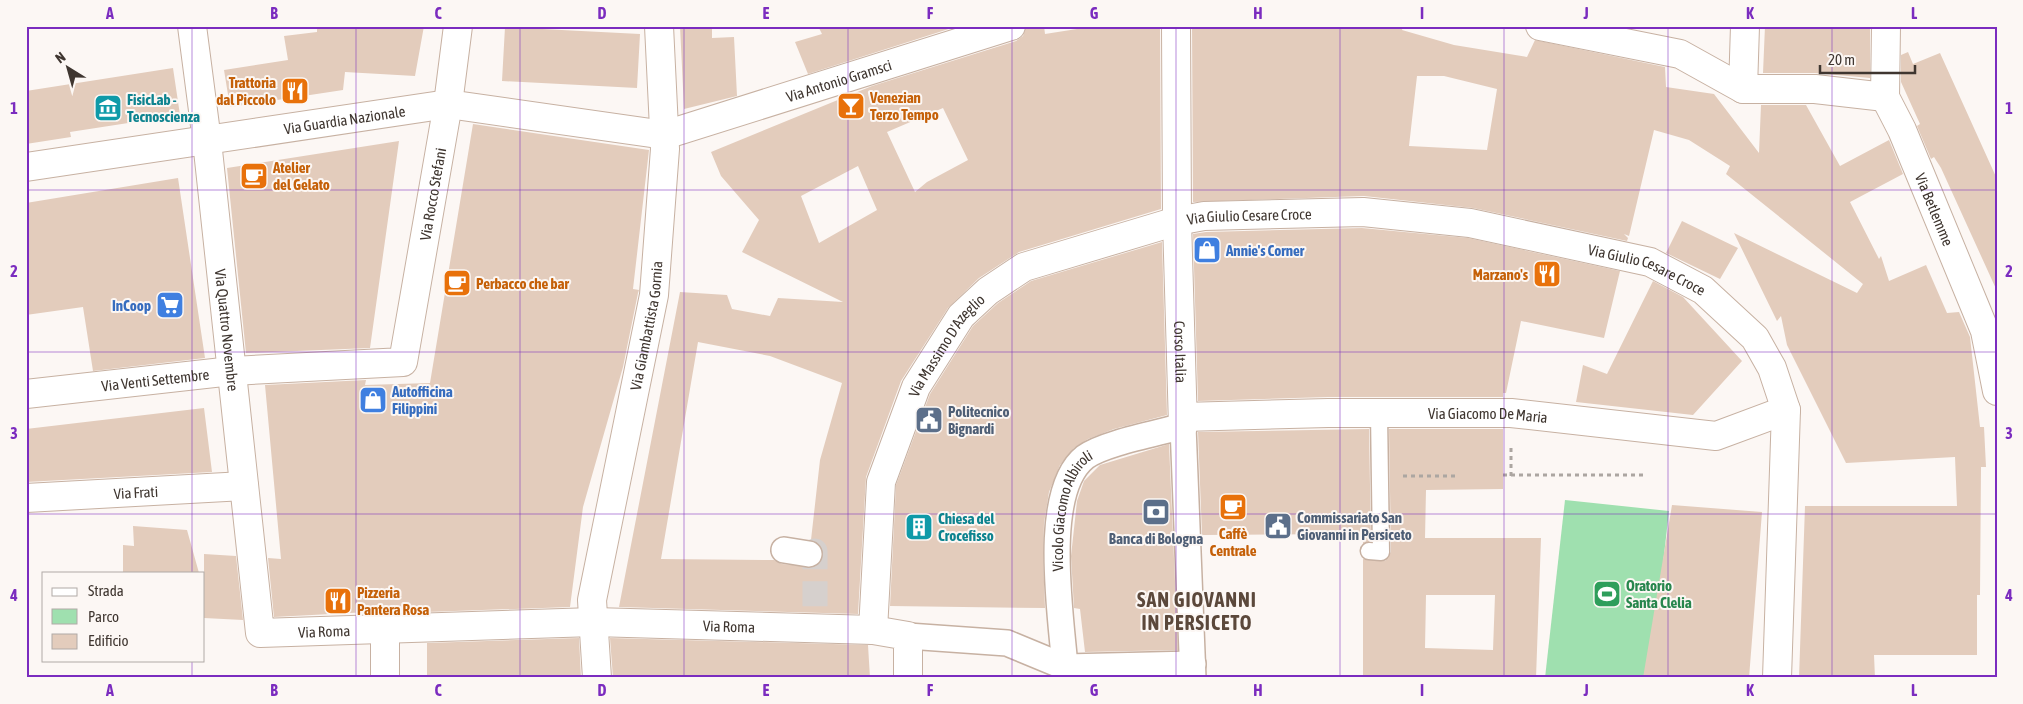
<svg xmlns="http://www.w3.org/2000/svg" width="2023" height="704" viewBox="0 0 2023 704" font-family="'Asap Condensed',sans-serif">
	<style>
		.green { fill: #9fe0af }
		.building { fill: #e3ccbc; fill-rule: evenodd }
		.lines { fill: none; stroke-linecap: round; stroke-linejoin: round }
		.pedestrian-tunnel { stroke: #d6d0cd; stroke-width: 25; stroke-dasharray: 25 12; stroke-linecap: butt }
		.service-casing { stroke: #c7b1a2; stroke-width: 19 }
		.pedestrian-casing { stroke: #c7b1a2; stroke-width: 28 }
		.minor-casing { stroke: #c7b1a2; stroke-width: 30 }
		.path { stroke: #aca6a1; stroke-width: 3; stroke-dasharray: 4 4; stroke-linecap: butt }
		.service { stroke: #fff; stroke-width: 16 }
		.pedestrian { stroke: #fff; stroke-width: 25 }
		.minor { stroke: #fff; stroke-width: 28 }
		.grid { fill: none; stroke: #7b2cbf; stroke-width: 1; stroke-opacity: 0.55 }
		.labels { text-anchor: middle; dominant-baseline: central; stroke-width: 4; stroke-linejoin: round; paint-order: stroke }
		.street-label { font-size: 15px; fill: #3f3630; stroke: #fcf7f4 }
		.food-label { font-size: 15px; font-weight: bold; fill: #c56008; stroke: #fcf7f4; text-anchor: start }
		.culture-label { font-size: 15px; font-weight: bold; fill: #0d838f; stroke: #fcf7f4; text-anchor: start }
		.shop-label { font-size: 15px; font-weight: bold; fill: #366cbe; stroke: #fcf7f4; text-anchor: start }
		.service-label { font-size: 15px; font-weight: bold; fill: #4e5e75; stroke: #fcf7f4; text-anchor: start }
		.leisure-label { font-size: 15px; font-weight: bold; fill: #27864d; stroke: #fcf7f4; text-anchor: start }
		.district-label { font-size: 20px; font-weight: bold; letter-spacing: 1px; fill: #5b483b; stroke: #fcf7f4 }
		.neatline { fill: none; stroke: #7b2cbf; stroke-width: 2 }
		.grid-label { font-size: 16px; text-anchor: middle; font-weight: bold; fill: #7b2cbf }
	</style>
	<rect width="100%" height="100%" fill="#fcf7f4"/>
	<path class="green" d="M1565,500L1669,511L1650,678H1545Z"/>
	<path class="building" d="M317,26H424L415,76L345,72L343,90L230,107L224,70L288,60L284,36L317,32Z
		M680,26H712V38L734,37L737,96L684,109Z
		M818,26H958L808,74L795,42L822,34Z
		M1026,26H1044L1045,34L1096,26H1160L1161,209L1019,252L979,278L948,308L901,381L866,477L858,614L619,607L680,292L727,295L732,309L770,316L778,298L843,302L742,252L759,220L721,176L711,152L872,86L1016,41L1023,36ZM943,108L968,160L927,182L915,192L887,132ZM858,166L877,210L819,243L801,196ZM698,342L770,356L842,383L820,460L811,540L818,543L823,556L820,563L815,567L782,564L774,560L661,559Z
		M1192,26H1403L1402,30L1454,45L1527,57L1535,40L1665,67L1666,87L1714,94L1759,153L1761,105H1806L1840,166L1889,140L1903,174L1850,202L1879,259L1881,256L1889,281L1926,265L1947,313L1959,312L1970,337L1980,427H1984L1986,467H1981L1980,595H1977V655H1874L1875,678H1799L1805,506H1957L1955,457L1846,463L1787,345L1781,316L1777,321L1734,233L1857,293L1863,284L1726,174L1730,166L1689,140L1654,130L1629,236L1624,234L1628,238L1627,241L1473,208L1364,196L1193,202ZM1417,76H1444L1497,89L1487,150L1409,146Z
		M1765,26H1870V78L1815,73H1763Z
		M505,27L640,34L637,88L502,81Z
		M1908,52L1913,64L1940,53L1997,179V291L1941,168L1934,157L1931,159L1917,126L1920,124L1901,82V55Z
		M173,68L180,115L70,132L71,137L26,144V91Z
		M473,124L649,150L633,289L639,290L638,293L623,367L583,507L570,607L426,612V609L274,617L268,558L281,559L265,385L366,380L365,385L430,383Z
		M399,141L370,348L246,353L227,168Z
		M178,178L205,358L93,371L83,307L26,315V203Z
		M1682,221L1738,248L1720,279L1666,253Z
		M1362,228L1468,238L1620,271L1604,338L1521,321L1506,393H1503V397H1328L1198,401L1193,234L1206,232Z
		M1162,242L1167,415L1114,429L1088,439L1074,448L1060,465L1049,492L1044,523L1043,556L1045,608L890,606L896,485L930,394L973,326L998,303L1031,281Z
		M1653,281L1683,297L1742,361L1693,415L1576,402L1583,365L1607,374Z
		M204,408L212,472L26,482V429Z
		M1369,429L1371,541L1363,544V534L1202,535L1198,432Z
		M1389,429H1503V489L1426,490L1425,538H1541L1536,678H1363V559L1385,561L1391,552ZM1426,595H1495L1493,650L1425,648Z
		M1169,444L1178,650L1085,652L1080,609L1074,608L1071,556L1077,501L1084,481L1100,465Z
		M1672,505L1762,512L1749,678H1643Z
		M133,526L187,530L199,573H123V545L134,546Z
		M204,554L236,556L243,620L204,618Z
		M579,638L581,678H427V643Z
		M610,638L868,645L870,678H613Z"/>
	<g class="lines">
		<path class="pedestrian-tunnel" d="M809,554L815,551V621"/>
		<defs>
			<path id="service" d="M1369,551L1381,552L1379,413"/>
			<g id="pedestrian">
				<path d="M784,550L809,554"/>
				<path d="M908,636L1007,643L1065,667L1193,664"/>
				<path id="s1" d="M1065,667C1061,615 1041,492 1085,457C1104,443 1159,433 1183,426L1193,678"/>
			</g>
			<g id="minor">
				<path id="s2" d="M192,26L207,141L260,633L594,622L873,630L908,636V678"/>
				<path id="s3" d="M1176,26L1177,221L1183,426"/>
				<path d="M1540,26L1680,54L1743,89H1815L1885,97"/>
				<path id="s4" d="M1886,26L1885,97L1902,130L1985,331L1997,391"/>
				<path d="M1743,89L1745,26"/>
				<path id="s5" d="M26,167L448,104L665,135L1011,26"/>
				<path id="s6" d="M26,394L232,371L403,362L448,104L458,26"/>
				<path id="s7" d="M1183,417L1328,413H1511L1716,436L1786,410"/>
				<path id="s8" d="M26,498L244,486"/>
				<path d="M385,627V678"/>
				<path id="s9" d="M873,630L881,482L916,387L961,316L988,291L1024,267L1177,221L1204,216L1363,212L1470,223L1650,262L1703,290L1755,338L1772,368L1786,410L1777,678"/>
				<path id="s10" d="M597,678L592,600L654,295L665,149L659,26"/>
			</g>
		</defs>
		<use href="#service" class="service-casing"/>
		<use href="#pedestrian" class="pedestrian-casing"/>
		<use href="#minor" class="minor-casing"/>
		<path class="path" d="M1503,475H1646
			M1403,476H1456
			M1511,476V444"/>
		<use href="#service" class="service"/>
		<use href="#pedestrian" class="pedestrian"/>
		<use href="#minor" class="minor"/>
	</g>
	<path class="grid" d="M192,26V573M356,26V678M520,26V678M684,26V678M848,26V678M1012,26V678M1176,26V678M1340,26V678M1504,26V678M1668,26V678M1832,26V678M26,190H1997M26,352H1997M26,514H1997M192,660V678"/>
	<defs>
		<symbol id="restaurant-square" viewBox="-11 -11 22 22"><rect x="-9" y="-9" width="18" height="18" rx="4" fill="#e8710a" stroke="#fcf7f4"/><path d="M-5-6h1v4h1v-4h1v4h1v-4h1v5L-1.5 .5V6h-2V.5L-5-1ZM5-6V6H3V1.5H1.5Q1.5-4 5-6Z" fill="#fff"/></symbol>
		<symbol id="bar-square" viewBox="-11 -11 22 22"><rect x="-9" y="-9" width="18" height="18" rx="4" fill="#e8710a" stroke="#fcf7f4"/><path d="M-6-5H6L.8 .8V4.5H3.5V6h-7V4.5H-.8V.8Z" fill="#fff"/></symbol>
		<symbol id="museum-square" viewBox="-11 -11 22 22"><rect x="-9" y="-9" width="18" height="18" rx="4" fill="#0f9aa8" stroke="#fcf7f4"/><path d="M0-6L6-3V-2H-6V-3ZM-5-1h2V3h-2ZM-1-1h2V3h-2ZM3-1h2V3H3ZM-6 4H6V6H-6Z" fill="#fff"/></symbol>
		<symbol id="cafe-square" viewBox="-11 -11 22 22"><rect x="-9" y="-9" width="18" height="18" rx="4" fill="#e8710a" stroke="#fcf7f4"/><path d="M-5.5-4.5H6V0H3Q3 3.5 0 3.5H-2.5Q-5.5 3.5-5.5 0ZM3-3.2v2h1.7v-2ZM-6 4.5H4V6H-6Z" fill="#fff"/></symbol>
		<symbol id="shop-square" viewBox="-11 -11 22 22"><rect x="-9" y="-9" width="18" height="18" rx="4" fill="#3f7fe0" stroke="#fcf7f4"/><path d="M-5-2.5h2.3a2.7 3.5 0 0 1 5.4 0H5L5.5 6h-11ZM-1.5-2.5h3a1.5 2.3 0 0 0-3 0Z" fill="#fff"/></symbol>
		<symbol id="supermarket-square" viewBox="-11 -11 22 22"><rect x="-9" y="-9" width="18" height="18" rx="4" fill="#3f7fe0" stroke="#fcf7f4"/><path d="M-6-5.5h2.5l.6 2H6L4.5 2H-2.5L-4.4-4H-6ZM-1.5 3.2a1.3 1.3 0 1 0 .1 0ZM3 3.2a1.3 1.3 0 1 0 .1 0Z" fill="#fff"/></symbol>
		<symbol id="civic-square" viewBox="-11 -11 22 22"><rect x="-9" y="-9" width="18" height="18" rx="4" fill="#5c6f8a" stroke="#fcf7f4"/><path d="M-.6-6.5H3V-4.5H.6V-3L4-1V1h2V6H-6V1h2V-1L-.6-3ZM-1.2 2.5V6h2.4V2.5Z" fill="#fff"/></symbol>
		<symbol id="bank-square" viewBox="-11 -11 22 22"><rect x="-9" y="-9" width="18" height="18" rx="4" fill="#5c6f8a" stroke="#fcf7f4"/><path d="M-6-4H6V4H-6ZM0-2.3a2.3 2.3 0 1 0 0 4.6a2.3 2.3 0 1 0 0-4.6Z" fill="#fff"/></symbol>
		<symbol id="building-square" viewBox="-11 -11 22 22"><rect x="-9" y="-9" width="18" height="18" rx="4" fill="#0f9aa8" stroke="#fcf7f4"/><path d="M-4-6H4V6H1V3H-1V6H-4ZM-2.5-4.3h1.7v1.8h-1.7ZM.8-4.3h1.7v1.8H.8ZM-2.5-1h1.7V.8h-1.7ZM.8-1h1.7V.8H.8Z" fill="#fff"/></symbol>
		<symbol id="stadium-square" viewBox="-11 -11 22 22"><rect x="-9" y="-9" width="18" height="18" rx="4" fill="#2e9e5b" stroke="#fcf7f4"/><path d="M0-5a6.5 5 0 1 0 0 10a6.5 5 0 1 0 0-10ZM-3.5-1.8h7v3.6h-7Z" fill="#fff"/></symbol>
	</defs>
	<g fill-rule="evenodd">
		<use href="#restaurant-square" x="279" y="75" width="32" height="32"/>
		<use href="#bar-square" x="835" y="90" width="32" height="32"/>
		<use href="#museum-square" x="92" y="92" width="32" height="32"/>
		<use href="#cafe-square" x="238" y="160" width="32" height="32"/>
		<use href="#shop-square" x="1191" y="234" width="32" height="32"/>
		<use href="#restaurant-square" x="1531" y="258" width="32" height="32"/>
		<use href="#cafe-square" x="441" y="267" width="32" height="32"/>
		<use href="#supermarket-square" x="154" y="289" width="32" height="32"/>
		<use href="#shop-square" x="357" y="384" width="32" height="32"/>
		<use href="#civic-square" x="913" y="404" width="32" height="32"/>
		<use href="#cafe-square" x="1217" y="491" width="32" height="32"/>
		<use href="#bank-square" x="1140" y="496" width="32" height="32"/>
		<use href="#civic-square" x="1262" y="510" width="32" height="32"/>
		<use href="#building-square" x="903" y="511" width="32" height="32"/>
		<use href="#stadium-square" x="1591" y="578" width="32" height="32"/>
		<use href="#restaurant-square" x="322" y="585" width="32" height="32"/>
	</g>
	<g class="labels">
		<g class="street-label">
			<text stroke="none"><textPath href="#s5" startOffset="828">Via Antonio Gramsci</textPath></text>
			<text stroke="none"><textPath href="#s5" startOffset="322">Via Guardia Nazionale</textPath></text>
			<text stroke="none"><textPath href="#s6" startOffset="549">Via Rocco Stefani</textPath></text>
			<text stroke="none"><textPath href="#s4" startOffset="194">Via Betlemme</textPath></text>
			<text stroke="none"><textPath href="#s9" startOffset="646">Via Giulio Cesare Croce</textPath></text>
			<text stroke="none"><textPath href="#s9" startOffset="1051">Via Giulio Cesare Croce</textPath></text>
			<text stroke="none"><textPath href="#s10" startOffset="358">Via Giambattista Gornia</textPath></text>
			<text stroke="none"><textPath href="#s2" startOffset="306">Via Quattro Novembre</textPath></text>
			<text stroke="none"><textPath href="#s9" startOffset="301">Via Massimo D'Azeglio</textPath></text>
			<text stroke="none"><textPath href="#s3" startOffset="326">Corso Italia</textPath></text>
			<text stroke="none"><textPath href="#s6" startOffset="130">Via Venti Settembre</textPath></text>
			<text stroke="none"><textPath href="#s7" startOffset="305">Via Giacomo De Maria</textPath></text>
			<text stroke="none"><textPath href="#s8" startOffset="110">Via Frati</textPath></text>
			<text stroke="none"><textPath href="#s1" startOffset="160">Vicolo Giacomo Albiroli</textPath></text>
			<text stroke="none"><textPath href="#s2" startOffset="1080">Via Roma</textPath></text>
			<text stroke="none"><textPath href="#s2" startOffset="675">Via Roma</textPath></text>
		</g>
		<g class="food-label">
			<text x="276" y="82" text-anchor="end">Trattoria<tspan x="276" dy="17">dal Piccolo</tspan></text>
			<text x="870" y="97">Venezian<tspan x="870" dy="17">Terzo Tempo</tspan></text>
			<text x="273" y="167">Atelier<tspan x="273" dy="17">del Gelato</tspan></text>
			<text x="1528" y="274" text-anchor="end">Marzano's</text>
			<text x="476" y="283">Perbacco che bar</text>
			<text x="1233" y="533" text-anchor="middle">Caffè<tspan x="1233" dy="17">Centrale</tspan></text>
			<text x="357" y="592">Pizzeria<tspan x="357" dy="17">Pantera Rosa</tspan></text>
		</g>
		<g class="culture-label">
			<text x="127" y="99">FisicLab -<tspan x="127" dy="17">Tecnoscienza</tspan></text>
			<text x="938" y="518">Chiesa del<tspan x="938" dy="17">Crocefisso</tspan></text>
		</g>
		<g class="shop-label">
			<text x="1226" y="250">Annie's Corner</text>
			<text x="151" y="305" text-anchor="end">InCoop</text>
			<text x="392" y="391">Autofficina<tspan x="392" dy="17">Filippini</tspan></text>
		</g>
		<g class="service-label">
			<text x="948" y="411">Politecnico<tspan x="948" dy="17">Bignardi</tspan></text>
			<text x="1297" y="517">Commissariato San<tspan x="1297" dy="17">Giovanni in Persiceto</tspan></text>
			<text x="1156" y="538" text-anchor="middle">Banca di Bologna</text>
		</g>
		<g class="leisure-label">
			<text x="1626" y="585">Oratorio<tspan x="1626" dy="17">Santa Clelia</tspan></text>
		</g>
		<g class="district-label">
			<text x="1197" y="599">SAN GIOVANNI<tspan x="1197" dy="23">IN PERSICETO</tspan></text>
		</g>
	</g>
	<rect width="2023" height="704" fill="none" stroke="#fcf7f4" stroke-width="55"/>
	<rect x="42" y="572" width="162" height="90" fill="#fcf7f4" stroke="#b0aaa6"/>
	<rect x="52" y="588" width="25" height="8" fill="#ffffff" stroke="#b0aaa6"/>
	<text x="88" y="596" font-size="15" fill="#3f3630">Strada</text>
	<rect x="52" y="609" width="25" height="15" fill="#9fe0af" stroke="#b0aaa6"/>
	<text x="88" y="622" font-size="15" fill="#3f3630">Parco</text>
	<rect x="52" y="634" width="25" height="15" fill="#e3ccbc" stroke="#b0aaa6"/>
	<text x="88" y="646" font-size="15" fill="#3f3630">Edificio</text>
	<g transform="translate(68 68) rotate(323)" stroke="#fcf7f4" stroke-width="4" paint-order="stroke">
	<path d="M0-4L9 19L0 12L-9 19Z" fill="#3f3630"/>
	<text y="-8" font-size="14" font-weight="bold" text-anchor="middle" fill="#3f3630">N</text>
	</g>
	<path d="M1820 65v8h95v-8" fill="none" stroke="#3f3630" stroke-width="2.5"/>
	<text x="1828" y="65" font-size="15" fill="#3f3630" stroke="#fcf7f4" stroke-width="4" paint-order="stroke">20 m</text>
	<rect x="28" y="28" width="1968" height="648" class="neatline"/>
	<g class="grid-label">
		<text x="110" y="19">A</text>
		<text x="274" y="19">B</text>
		<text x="438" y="19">C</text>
		<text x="602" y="19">D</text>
		<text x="766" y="19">E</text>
		<text x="930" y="19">F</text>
		<text x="1094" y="19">G</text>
		<text x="1258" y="19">H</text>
		<text x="1422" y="19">I</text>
		<text x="1586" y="19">J</text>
		<text x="1750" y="19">K</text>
		<text x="1914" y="19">L</text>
		<text x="14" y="114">1</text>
		<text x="2009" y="114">1</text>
		<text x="14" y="277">2</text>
		<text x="2009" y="277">2</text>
		<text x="14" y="439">3</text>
		<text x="2009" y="439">3</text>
		<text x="14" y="601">4</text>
		<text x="2009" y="601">4</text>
		<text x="110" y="696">A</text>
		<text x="274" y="696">B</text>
		<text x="438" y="696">C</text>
		<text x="602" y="696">D</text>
		<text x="766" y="696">E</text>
		<text x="930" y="696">F</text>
		<text x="1094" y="696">G</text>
		<text x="1258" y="696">H</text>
		<text x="1422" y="696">I</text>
		<text x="1586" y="696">J</text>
		<text x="1750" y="696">K</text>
		<text x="1914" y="696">L</text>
	</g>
</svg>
